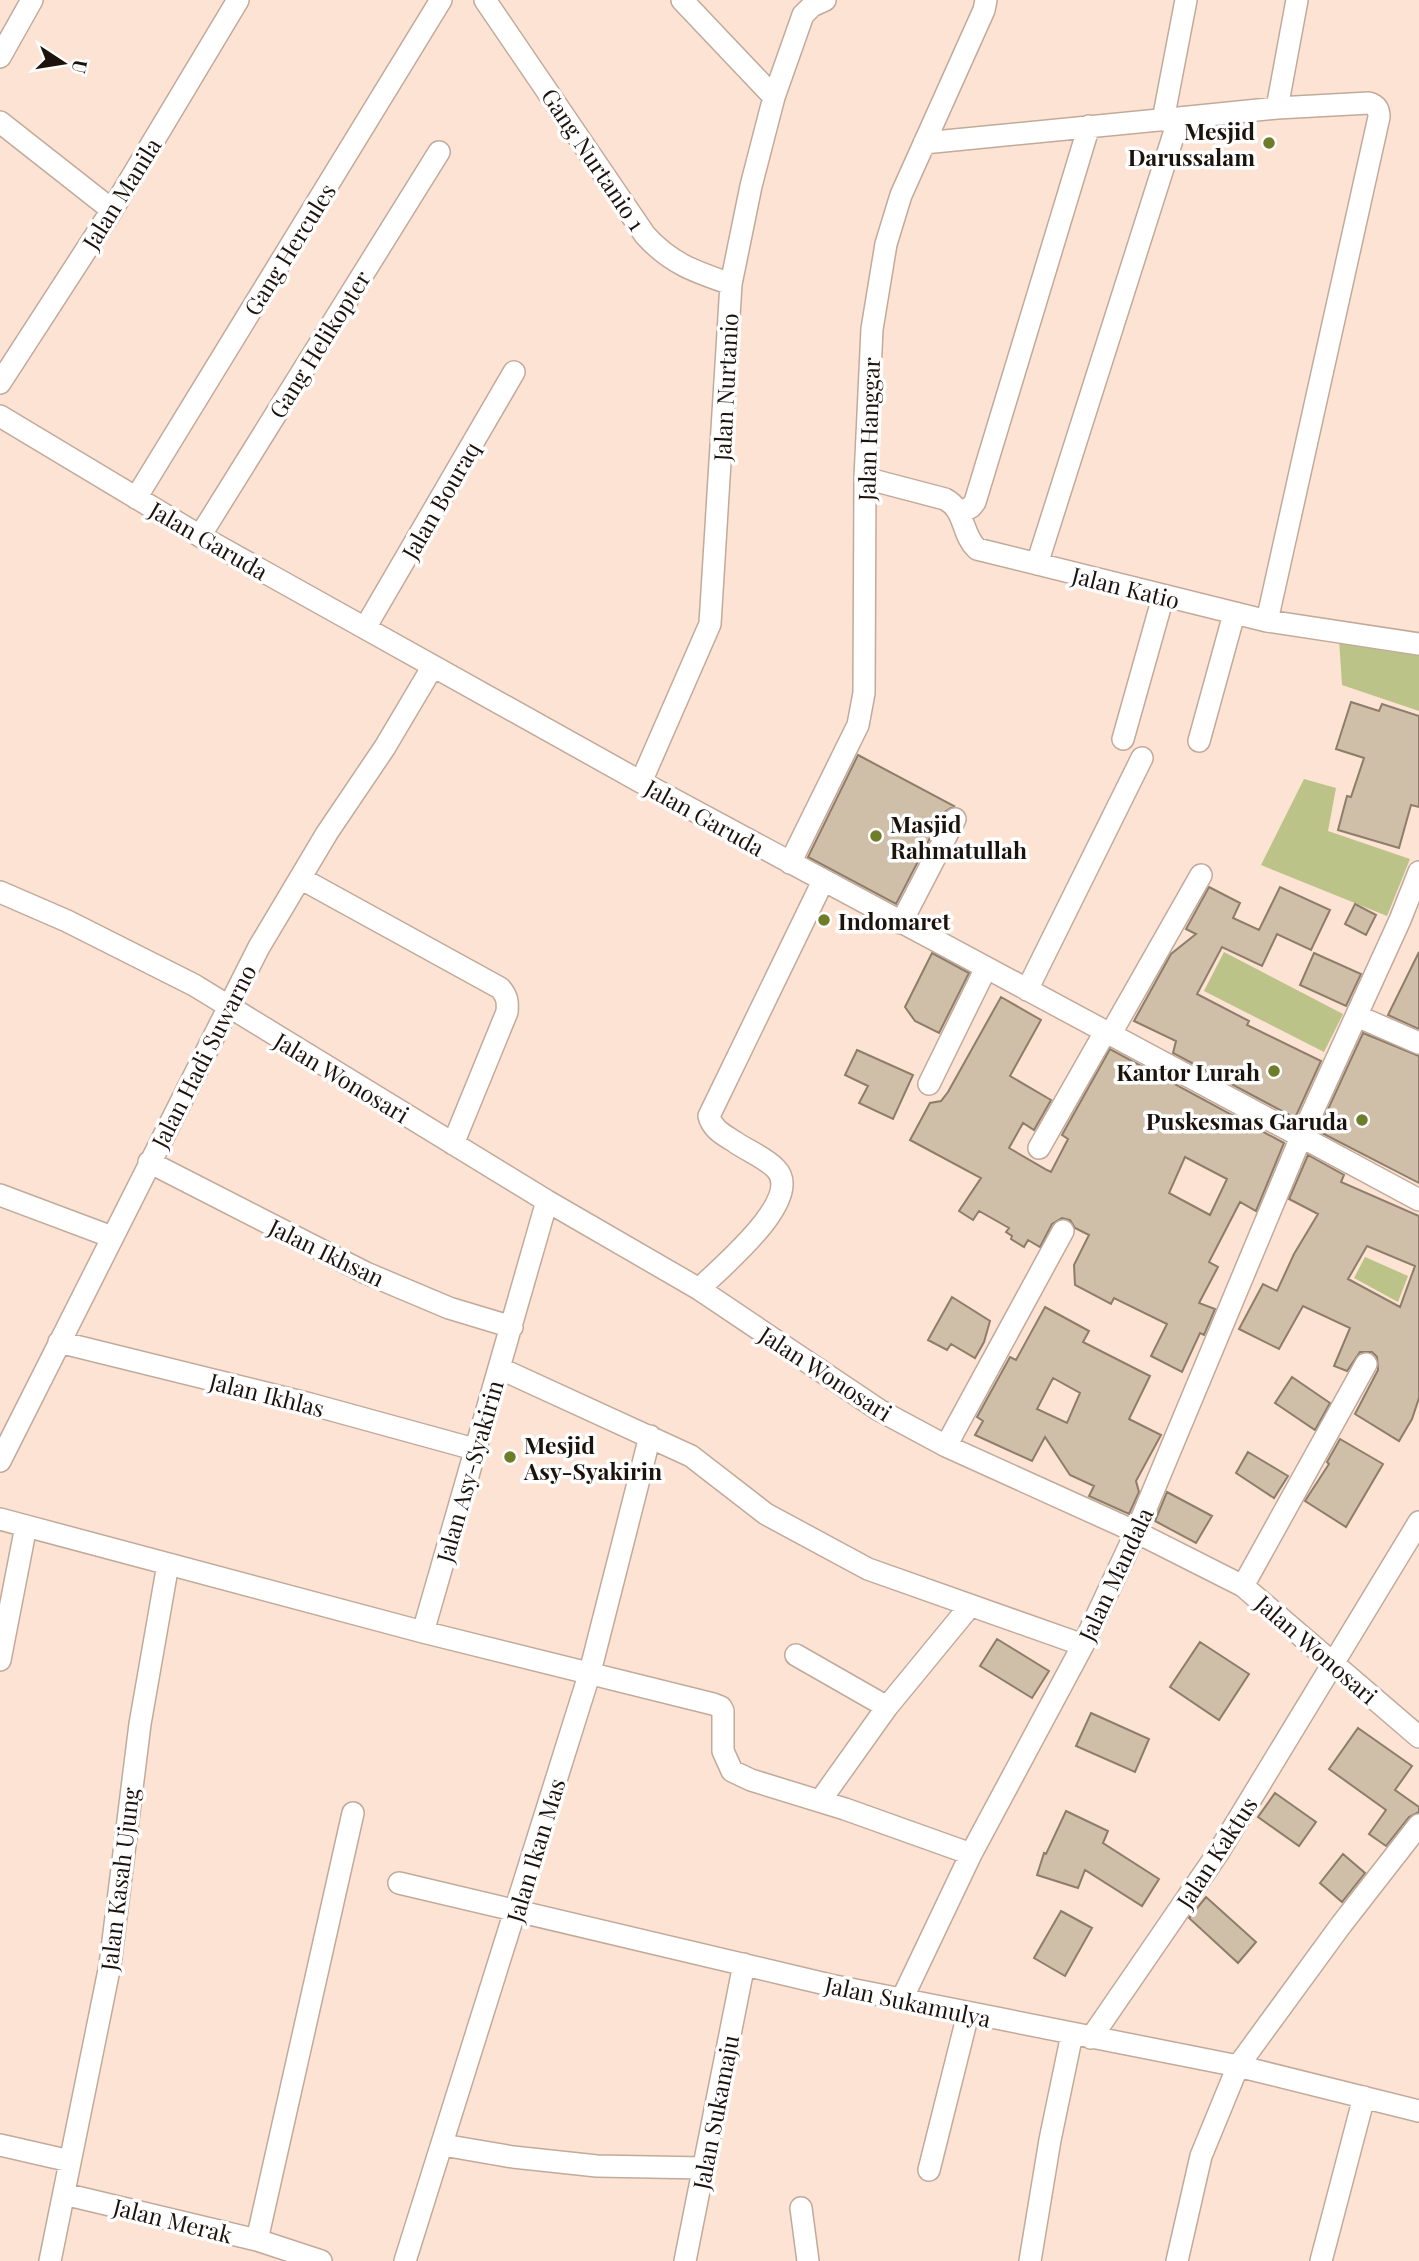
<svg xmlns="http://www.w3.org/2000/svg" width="1419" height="2261" viewBox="0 0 1419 2261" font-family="'Playfair Display',serif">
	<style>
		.green { fill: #bbc388 }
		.building { fill: #cfbea8; stroke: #8d7d69; stroke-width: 2; fill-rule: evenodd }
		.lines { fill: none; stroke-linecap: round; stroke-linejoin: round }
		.minor-casing { stroke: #c2aa9b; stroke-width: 24 }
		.minor { stroke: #fff; stroke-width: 21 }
		.poi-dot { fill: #6f7c29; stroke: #fff; stroke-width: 2.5 }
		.labels { text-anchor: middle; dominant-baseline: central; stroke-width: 7; stroke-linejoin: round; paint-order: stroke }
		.poi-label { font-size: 23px; font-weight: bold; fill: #1c130d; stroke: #fff; text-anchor: end }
		.street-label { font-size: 23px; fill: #1c130d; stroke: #fff }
	</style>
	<rect width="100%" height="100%" fill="#fde3d3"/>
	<path class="green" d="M1339,639L1419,649V711L1342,685Z
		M1304,779L1336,788L1328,831L1410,859L1387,916L1261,865Z
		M1224,952L1343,1014L1324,1052L1204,991Z
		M1365,1257L1408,1276L1398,1302L1354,1278Z"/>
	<path class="building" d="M1351,702L1379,711L1382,704L1419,716V807L1411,805L1399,848L1338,830L1347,796L1351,797L1364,758L1336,749Z
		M858,755L954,806L943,813L896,904L808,857Z
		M1209,887L1240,903L1233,918L1259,930L1280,887L1330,910L1311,950L1277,934L1262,966L1222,947L1197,994L1249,1021L1247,1025L1321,1061L1295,1118L1173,1053L1176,1041L1134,1021L1171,954L1196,934L1186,929Z
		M1355,904L1376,915L1366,935L1345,924Z
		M1419,952V1029L1388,1015Z
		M932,953L969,973L939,1033L915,1021L905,1007Z
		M1314,953L1361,974L1346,1006L1300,985Z
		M1001,997L1041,1020L1010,1076L1051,1100L1034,1130L1023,1123L1009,1148L1047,1170L1051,1172L1068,1139L1062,1135L1110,1049L1284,1143L1256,1211L1240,1202L1209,1262L1218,1267L1199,1303L1215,1309L1204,1335L1200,1333L1182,1372L1151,1356L1167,1324L1114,1298L1111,1304L1075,1285L1074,1265L1089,1235L1075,1228L1070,1220L1062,1218L1052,1224L1040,1247L1028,1240L1024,1247L1011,1239L1012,1236L1006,1232L1009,1228L979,1211L973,1220L959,1211L981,1178L910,1140L930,1103L941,1101L948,1092ZM1185,1157L1227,1179L1210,1215L1169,1193Z
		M1363,1033L1419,1056V1183L1318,1131Z
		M857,1050L913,1075L893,1119L859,1103L868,1086L845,1075Z
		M1308,1155L1344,1175L1341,1182L1419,1216V1398L1412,1419L1399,1441L1355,1414L1378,1370L1377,1357L1372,1352H1360L1347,1371L1334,1366L1350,1328L1303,1306L1279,1349L1239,1329L1263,1284L1277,1291L1294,1254L1318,1214L1289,1199ZM1367,1246L1415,1266L1400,1307L1348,1279Z
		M952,1297L990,1321L984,1342L975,1358L951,1344L947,1350L928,1340Z
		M1045,1307L1089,1331L1083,1342L1150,1376L1129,1419L1161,1435L1136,1481L1139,1492L1129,1514L1089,1496L1094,1486L1070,1475L1045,1437L1032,1461L975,1435L983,1421L977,1417L1010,1357L1016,1360ZM1053,1378L1080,1393L1067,1423L1037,1409Z
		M1292,1377L1330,1403L1315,1430L1275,1403Z
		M1340,1439L1383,1464L1346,1527L1305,1501L1329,1464L1327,1462Z
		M1248,1452L1288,1476L1274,1498L1236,1473Z
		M1167,1492L1212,1516L1196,1543L1155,1521Z
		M997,1639L1049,1671L1032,1698L980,1666Z
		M1200,1642L1249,1674L1219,1720L1170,1687Z
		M1091,1713L1149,1739L1135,1772L1076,1746Z
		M1358,1728L1412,1766L1395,1790L1419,1807V1812L1409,1817L1386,1846L1369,1834L1386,1810L1329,1769Z
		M1275,1793L1316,1822L1299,1846L1258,1817Z
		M1066,1811L1108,1831L1103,1843L1159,1879L1142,1906L1085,1870L1078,1888L1037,1875L1044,1853L1046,1854Z
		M1343,1854L1365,1873L1342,1902L1320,1883Z
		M1206,1897L1256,1942L1238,1963L1189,1918Z
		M1061,1911L1092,1928L1065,1976L1034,1958Z"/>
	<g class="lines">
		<defs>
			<path id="minor" d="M485,0L645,235C671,264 696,272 731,284
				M682,0L774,97
				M0,57L32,0
				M1277,108L1297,0
				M1163,120L1186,0
				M0,122L112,210
				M924,143L1179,118
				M0,383L112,210L238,0
				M0,416L200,536L641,782L1419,1200
				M865,478L945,499C966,510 961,534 977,549L1267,621L1419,644
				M136,498L441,0
				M960,513L971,507L975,502L1089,126
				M200,536L439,152
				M1037,564L1179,118L1277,108L1369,103C1376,105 1379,109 1379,117L1267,621
				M365,628L514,372
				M1123,739L1163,597
				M1199,741L1234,614
				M641,782L710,624L731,284L751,186L774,97L803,15L812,6L825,0
				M790,863L858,725L864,693L865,478L872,329L886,244L901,195L984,10L986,0
				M300,878L500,988C507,996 508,1001 507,1012L453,1144
				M0,892L67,921L194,985L547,1201L699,1289L879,1410L946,1446L1136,1532L1243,1586L1419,1737
				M901,923L955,819
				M1027,990L1142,758
				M1357,1016L1419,1043
				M1110,1035L1201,875
				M929,1084L986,968
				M1039,1148L1105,1032
				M149,1162L366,1273L449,1308L512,1327
				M0,1195L112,1237
				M699,1289C719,1269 805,1199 776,1169C766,1158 748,1151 735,1142C724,1135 712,1129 709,1116L823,881
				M59,1342L310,1404L474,1449
				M499,1368L691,1456L766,1514L868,1569L1083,1645
				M946,1446L1063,1231
				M0,1461L259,947L327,833L385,747L433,666
				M0,1519L423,1632L713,1704L721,1707L723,1711V1751L732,1771L751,1780L845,1809L971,1854
				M1243,1586L1366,1364
				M423,1632L547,1201
				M796,1655L887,1707
				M0,1660L26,1526
				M820,1801L887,1707L970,1606
				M399,1883L830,1985L1238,2066L1419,2111
				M902,1999L971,1854L1083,1645L1136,1532L1301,1137L1400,920L1419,872
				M1091,2038L1218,1853L1419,1522
				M0,2145L70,2161
				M443,2145L513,2157L597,2166L704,2168
				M929,2170L968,2014
				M64,2194L257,2240L321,2261
				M801,2208L808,2261
				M257,2240L353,1813
				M50,2261L110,1965L140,1724L168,1564
				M405,2261L590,1672L650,1436
				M685,2261L744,1964
				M1030,2261L1050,2140L1072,2034
				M1177,2261L1201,2156L1238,2066L1341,1925L1419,1825
				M1321,2261L1364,2097"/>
		</defs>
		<use href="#minor" class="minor-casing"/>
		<use href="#minor" class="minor"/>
	</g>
	<g class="poi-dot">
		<circle cx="1269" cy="143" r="7"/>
		<circle cx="876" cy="836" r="7"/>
		<circle cx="824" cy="920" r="7"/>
		<circle cx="1274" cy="1071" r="7"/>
		<circle cx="1362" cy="1120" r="7"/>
		<circle cx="510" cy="1457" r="7"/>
	</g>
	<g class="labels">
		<g class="poi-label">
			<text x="1255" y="130">Mesjid<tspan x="1255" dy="26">Darussalam</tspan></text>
			<text x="890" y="823" text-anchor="start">Masjid<tspan x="890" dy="26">Rahmatullah</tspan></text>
			<text x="838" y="920" text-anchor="start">Indomaret</text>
			<text x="1260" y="1071">Kantor Lurah</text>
			<text x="1348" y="1120">Puskesmas Garuda</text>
			<text x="524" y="1444" text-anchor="start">Mesjid<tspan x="524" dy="26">Asy-Syakirin</tspan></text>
		</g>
		<g class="street-label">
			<text transform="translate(594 159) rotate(56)">Gang Nurtanio 1</text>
			<text transform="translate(121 193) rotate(-58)">Jalan Manila</text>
			<text transform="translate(289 249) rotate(-58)">Gang Hercules</text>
			<text transform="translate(319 344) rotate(-58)">Gang Helikopter</text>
			<text transform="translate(725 387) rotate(-87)">Jalan Nurtanio</text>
			<text transform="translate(868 429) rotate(-88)">Jalan Hanggar</text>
			<text transform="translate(440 500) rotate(-60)">Jalan Bouraq</text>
			<text transform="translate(209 540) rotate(30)">Jalan Garuda</text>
			<text transform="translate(1126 587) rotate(14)">Jalan Katio</text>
			<text transform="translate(705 817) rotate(29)">Jalan Garuda</text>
			<text transform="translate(203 1056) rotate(-63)">Jalan Hadi Suwarno</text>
			<text transform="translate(342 1077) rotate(31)">Jalan Wonosari</text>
			<text transform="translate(327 1252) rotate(26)">Jalan Ikhsan</text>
			<text transform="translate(826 1373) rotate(33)">Jalan Wonosari</text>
			<text transform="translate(267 1394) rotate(14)">Jalan Ikhlas</text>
			<text transform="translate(469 1471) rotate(-74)">Jalan Asy-Syakirin</text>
			<text transform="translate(1115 1574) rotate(-65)">Jalan Mandala</text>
			<text transform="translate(1317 1649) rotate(41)">Jalan Wonosari</text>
			<text transform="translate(535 1850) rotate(-73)">Jalan Ikan Mas</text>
			<text transform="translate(1216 1852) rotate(-57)">Jalan Kaktus</text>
			<text transform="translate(119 1879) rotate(-83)">Jalan Kasah Ujung</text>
			<text transform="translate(908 2001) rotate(12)">Jalan Sukamulya</text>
			<text transform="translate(715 2112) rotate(-79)">Jalan Sukamaju</text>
			<text transform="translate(173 2220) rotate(14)">Jalan Merak</text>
		</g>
	</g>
	<g transform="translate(63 63) rotate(102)" stroke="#ffffff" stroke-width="5" paint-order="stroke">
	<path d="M0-5L12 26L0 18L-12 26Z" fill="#1c130d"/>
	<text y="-10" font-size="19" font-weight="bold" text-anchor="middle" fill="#1c130d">U</text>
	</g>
</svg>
